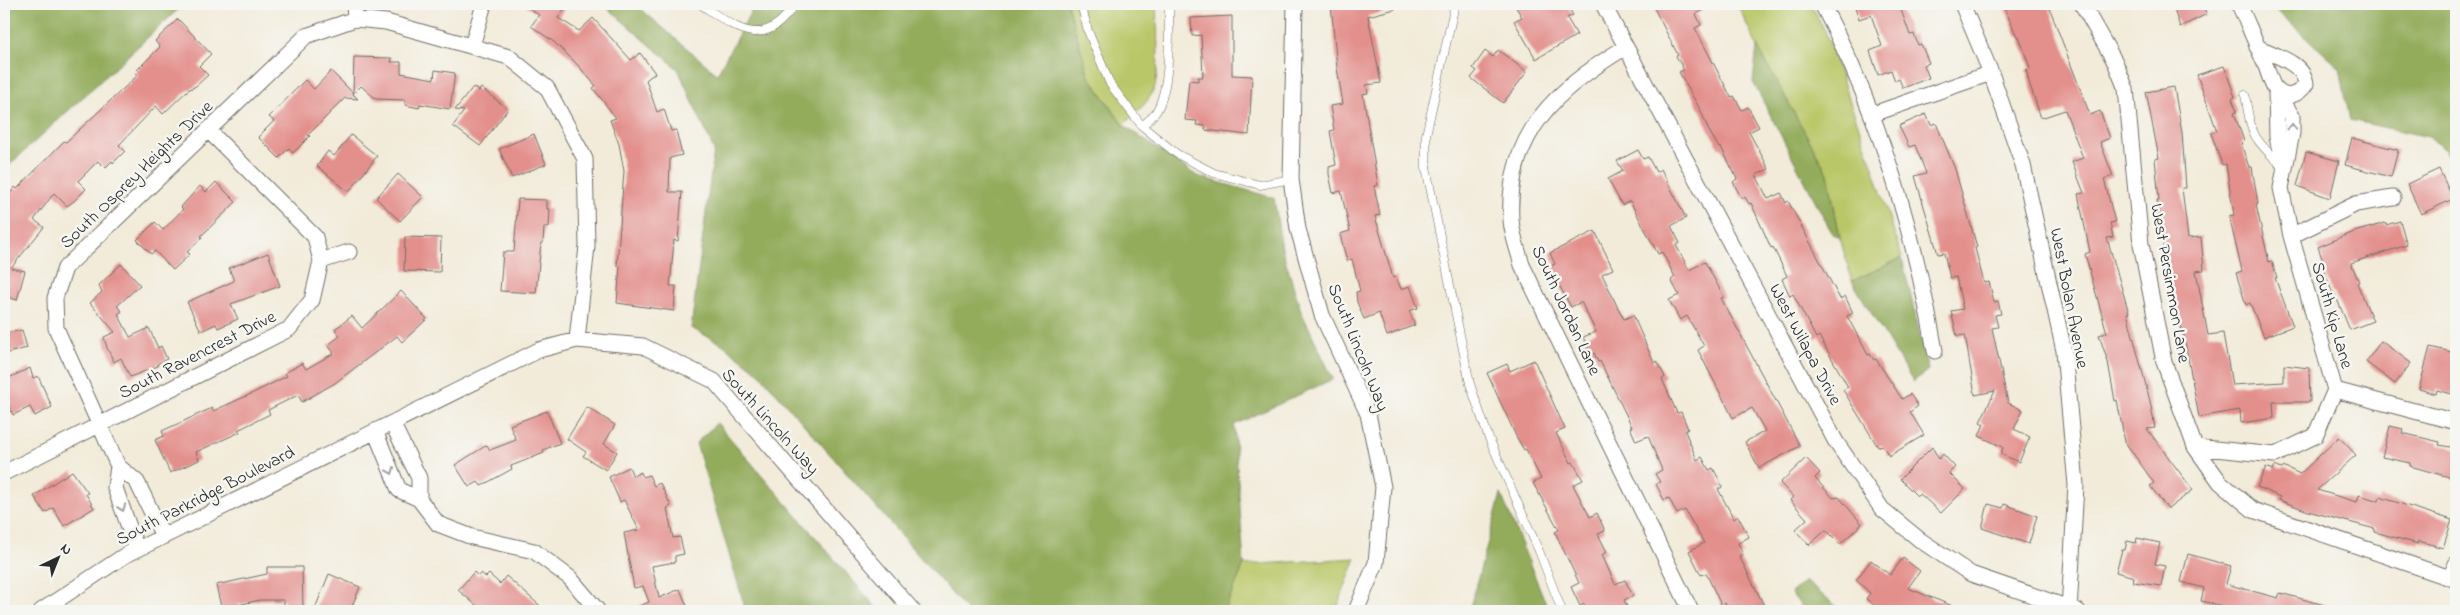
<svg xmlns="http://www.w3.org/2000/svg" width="2460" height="615" font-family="'Indie Flower',sans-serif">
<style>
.green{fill:#bac768;stroke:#72794a}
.forest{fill:#93ac5c;stroke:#5f6c44}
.building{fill:#e38f8c}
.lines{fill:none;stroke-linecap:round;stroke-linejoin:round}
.service-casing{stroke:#716e68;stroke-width:9}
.minor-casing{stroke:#716e68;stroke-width:17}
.service{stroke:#fff;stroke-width:8}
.minor{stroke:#fff;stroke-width:15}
.oneway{stroke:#a0a0a0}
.labels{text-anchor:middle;stroke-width:5;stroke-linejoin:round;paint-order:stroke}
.street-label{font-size:18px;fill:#2b2b2b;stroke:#f6f6f2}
</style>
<rect width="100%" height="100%" fill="#f6f6f2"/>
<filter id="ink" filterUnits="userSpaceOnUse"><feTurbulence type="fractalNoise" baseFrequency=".02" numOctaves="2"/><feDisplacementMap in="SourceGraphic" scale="10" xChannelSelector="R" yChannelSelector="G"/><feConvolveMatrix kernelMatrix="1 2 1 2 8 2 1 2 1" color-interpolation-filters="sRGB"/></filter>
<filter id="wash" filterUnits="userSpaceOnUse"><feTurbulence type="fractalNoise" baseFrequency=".0096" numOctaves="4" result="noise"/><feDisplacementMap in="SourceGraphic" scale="20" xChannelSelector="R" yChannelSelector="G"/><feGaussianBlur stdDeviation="1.12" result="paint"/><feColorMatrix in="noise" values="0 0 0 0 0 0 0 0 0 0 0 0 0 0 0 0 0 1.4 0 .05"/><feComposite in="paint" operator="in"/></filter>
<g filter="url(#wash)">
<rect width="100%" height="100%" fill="#f2ebd9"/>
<path class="green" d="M1067,4H1156C1157,24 1160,67 1155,86C1151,101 1134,114 1123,125L1089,76Z
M1740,4H1811L1825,31L1872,164L1902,258L1852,281L1840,238L1828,174L1757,46L1740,10Z
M1356,558L1336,611H1224L1244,565Z"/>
<path class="forest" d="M4,4H184L4,170Z
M605,4H635L717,74L755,4H1067L1089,76L1123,125L1197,176L1274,198L1282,249L1301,311L1333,379L1234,425L1244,565L1224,611H967L758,372L722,344L691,328L714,150L678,69L604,5Z
M2278,4H2456V184L2446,149L2429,137L2350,120L2340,68L2277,11Z
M1757,46L1828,174L1840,238L1832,233L1753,82Z
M1902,258L1928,370L1913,382L1852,281Z
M717,423L879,611H746L696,443Z
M1501,494L1549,611H1469Z
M1805,581L1842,611H1805L1791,593Z"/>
<g id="blocks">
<path class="building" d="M523,4H568L558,18L579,31L593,18L631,60L640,53L655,73L646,80L657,112L664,109L671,131L676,130L682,155L670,158L669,192H682L678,241L674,240L670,286H676L674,311L617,303L620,266H617L624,171L619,144L610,120L616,118L593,88L596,86L575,62L554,42L531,26L539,15Z
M1331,4H1395V9L1368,16L1381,83L1366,85L1368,93L1363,94L1378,185L1374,186L1380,215L1375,216L1393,278L1396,277L1401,289L1410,286L1418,308L1409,311L1415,325L1387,336L1379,313L1364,319L1357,302L1356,292L1360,291L1352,259L1347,261L1340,234L1350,231L1341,191L1333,193L1329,174V167L1336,165L1330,131L1334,130L1330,106L1343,104L1337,68Z
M1514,4H1566L1573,15L1567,18L1577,35L1536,59L1514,21L1522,17Z
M1652,4H1715L1696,14L1701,25L1695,28L1731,97L1734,96L1742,110L1748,107L1759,127L1749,132L1769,169L1756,175L1768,199L1781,193L1786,203L1788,201L1840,299L1845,296L1853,313L1847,316L1868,355L1870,354L1874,360L1876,359L1902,399L1910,394L1918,406L1910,412L1924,435L1889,456L1882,445L1878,447L1843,390L1848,387L1819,336L1816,338L1793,294L1790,296L1782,279L1787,276L1773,247L1771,248L1751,203L1749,204L1745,197L1742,199L1733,182L1737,179L1721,147L1719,148L1708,129L1702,113L1679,72L1684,70L1676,56L1678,55Z
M1854,4H1899L1910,35L1914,34L1918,45L1921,44L1929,63L1924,65L1929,78L1903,88L1899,79L1895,81L1891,70L1878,75L1870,51L1882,46L1871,15L1859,19Z
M2003,4H2048L2090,115L2100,111L2110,138L2100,142L2113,176L2104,179L2115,222L2110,223L2113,237L2107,238L2129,313H2127L2150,401L2155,428L2147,429L2193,490L2168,509L2150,486L2154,483L2125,442L2117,400L2115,401L2108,362L2099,335L2107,333L2085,254L2090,252L2078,194L2084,193L2072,162L2083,158L2065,110L2041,118L2030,85L2026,70L2030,68L2019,36L2017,37Z
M2172,4H2201L2207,14L2180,27Z
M1232,16V75L1252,76L1249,135L1205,130L1206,126L1196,125L1197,121L1185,120L1189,80L1198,81V77H1203L1201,35L1192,36L1191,18Z
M178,19L211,54L199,66L208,75L196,86L188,90L163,114L156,106L119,145L125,151L113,163L112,161L105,168L98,161L78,181L86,189L74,201L67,206L54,193L34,220L44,227L11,268L25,271L17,300L4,296V202L15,187L17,189L64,141L66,142L138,75L135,72L160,47L155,41Z
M1498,50L1527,72L1503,103L1471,78L1477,71L1473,68L1485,51L1493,57Z
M354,57L392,58L391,62H401V73L434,79L435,70L455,73L450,109L420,104L419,108L405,105V100L376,99L361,86L353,94L358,99L345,98L308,135L310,136L293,153L289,148L279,158L258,137L274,121L269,117L305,80L314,89L331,71L353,93Z
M2224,66L2235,97L2232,99L2237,112L2234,113L2244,141L2241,144L2249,167H2252L2258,204L2256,205L2269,262L2272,261L2277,278H2275L2293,326L2264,337L2250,303L2246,305L2236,273L2242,271L2229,216L2234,215L2226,164L2222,165L2211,133L2217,131L2197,75Z
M473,87L479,91L481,88L508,109L480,146L453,126L464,111L455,110Z
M2174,87L2182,133L2186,188H2182L2188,238L2201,237L2204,270L2196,271L2208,335L2223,333L2232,385L2284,382V365L2309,368L2310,402H2273L2274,418L2241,423L2240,410L2199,417L2183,331H2182L2179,317H2176L2167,273L2157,200H2159L2155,159L2159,158L2146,92Z
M1926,114L1931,125L1936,123L1955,169L1977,247L1975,248L1984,283L1989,282L1994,302L1998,301L2001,314L1995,315L1998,327L1992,328L2008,403L2023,410L2014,429L2030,437L2019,462L2001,454L2003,447L1979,436L1984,424L1980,422L1995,391L1975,395L1965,335L1957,336L1951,311L1963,309L1956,277L1950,278L1944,253L1938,254L1915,176L1926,173L1915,145L1909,147L1899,126Z
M534,134L546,164L512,178L499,149Z
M351,135L377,156L349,192L317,166L328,151L334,156Z
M2352,138L2398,150L2391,177L2345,165Z
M1638,150L1643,159L1648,157L1656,172L1661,169L1686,218L1671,226L1680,243L1676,245L1689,270L1705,262L1724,297L1721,298L1800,446L1759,468L1745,442L1765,431L1752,408L1733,418L1698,350L1704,346L1687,316L1680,320L1669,300L1679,295L1671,280L1675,277L1662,252L1658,254L1630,201L1622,205L1608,179L1623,171L1617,161Z
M2306,152L2339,161L2330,198L2297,186Z
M2439,169L2453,199L2421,214L2407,184Z
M398,174L423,197L400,221L376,198Z
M216,182L236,202L201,236L202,238L187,252L190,254L173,270L155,251L151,254L137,240L155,222L163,230L183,209L181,207L200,186L206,192Z
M518,199L547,200V209H550L549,227H544L543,243H541L536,293L500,291L503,252H514Z
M2400,221L2407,245L2351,263L2359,282L2357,283L2373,321L2350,330L2334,292H2332L2321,262L2323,261L2318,247L2354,232L2385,223L2386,225Z
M1595,231L1613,269L1602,274L1617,306L1624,319L1633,315L1654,363L1657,361L1665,377L1662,379L1677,413L1681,412L1688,429L1685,431L1697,460L1702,457L1709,470L1713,468L1723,487L1718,489L1734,519L1738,516L1749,537L1738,543L1743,554L1739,556L1767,611H1729L1725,603L1721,605L1706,573L1701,575L1689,551L1704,543L1685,510L1677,514L1669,498L1664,500L1656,484L1660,482L1655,474L1662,470L1648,436L1636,441L1630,427H1632L1600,361L1598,362L1594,353L1591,354L1583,337L1596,332L1581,302L1571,307L1549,267L1555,264L1550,253Z
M405,237L441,238L440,272L404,271Z
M268,253L280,286L231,304L238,319L218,328L216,324L201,331L187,302L234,281L229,268Z
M121,264L140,285L117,306L122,311L118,314L130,337L149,328L158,348L161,346L167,359L157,364L158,366L130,377L121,358L114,362L107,348L104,337L115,332L90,303L102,292L99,285Z
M401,291L427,319L402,342L397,336L335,383L302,402L298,395L268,410L270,414L238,430L240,432L196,452L199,460L170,473L155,440L164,436L162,431L212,408L213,411L251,394L287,376L285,373L302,363L306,369L334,353L328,345L340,336L335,329L352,316L362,328Z
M22,330L27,348L4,354V334Z
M2381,341L2411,363L2395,384L2366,362Z
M2430,347L2456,353V380L2452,394L2437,390L2436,394L2419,389Z
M1534,360L1565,429L1556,433L1571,463L1573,462L1583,480L1573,485L1590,517L1597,513L1605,531L1598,534L1607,552L1602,555L1615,584L1625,580L1633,596L1624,600L1629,611H1588L1584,604L1580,606L1571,587L1579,583L1555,532L1559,530L1533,483L1541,479L1526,449L1524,450L1516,436L1487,373L1507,364L1510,371Z
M30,368L33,378L38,376L52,407L35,416L30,407L13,415L4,395V380Z
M587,407L615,425L604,444L617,452L606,470L583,456L586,452L567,439Z
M547,411L560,443L543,450L544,453L511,466L512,469L481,486L478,482L469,487L455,465L487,445L490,450L516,440L510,425Z
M2390,426L2403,429L2402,433L2440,442L2439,445L2456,448V479L2410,466V463L2382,457Z
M2339,437L2356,455L2317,490L2357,502L2359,495L2379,501L2380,497L2452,520L2443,548L2419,541L2418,544L2375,532V529L2308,511L2279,500L2280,497L2257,487L2266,467L2273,470L2275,466L2281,469L2285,467L2300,474Z
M1932,447L1939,459L1943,454L1955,467L1949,473L1965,489L1941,513L1920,494L1917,496L1900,479Z
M1806,458L1820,473L1815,478L1833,498L1839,497L1862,524L1840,544L1826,530L1809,545L1795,530L1807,519L1790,500L1793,497L1780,483Z
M629,467L633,476L641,472L643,477L649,475L654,486L660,483L671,506L667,508L673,538L680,537L684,554L675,556V562L652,566L659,598L680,589L689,611H627L649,602L643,586L634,588L624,533L639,530L624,500L620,502L609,477Z
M72,471L88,493L86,494L94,508L64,526L53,508L45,513L34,496Z
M1988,504L2003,508L2004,504L2037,516L2029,544L1982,528Z
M2137,538L2160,543L2155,564L2165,566L2161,586L2133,582L2134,577L2116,572L2122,550H2125L2127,541L2136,543Z
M2188,554L2231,566L2226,584L2278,598L2280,593L2332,607L2331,611H2243L2201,601L2204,588L2181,582Z
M1903,558L1920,571L1908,588L1965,611H1882L1866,599L1870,593L1856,580L1871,560L1890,575Z
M267,567H302L303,609H284V600H260L238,605L239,609L222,611L216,585L267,574Z
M474,572L478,576L481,573L486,577L489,574L500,584L506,576L546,611H483L458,590Z
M329,574L360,587L350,611H314Z"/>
</g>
</g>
<g filter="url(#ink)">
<use href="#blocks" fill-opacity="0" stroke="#716e68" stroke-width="1"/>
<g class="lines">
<g class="service-casing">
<path id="service" d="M1081,4L1088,31L1110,84L1142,126L1177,154L1214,173L1260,185L1291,179
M1455,4L1426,135V167L1470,384L1488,436L1539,551L1562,611
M703,6C739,30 764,51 795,4
M2245,95C2252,135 2251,136 2281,165
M1142,126C1147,122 1152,117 1156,112C1171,88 1169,32 1169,4"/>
</g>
<g class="minor-casing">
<path id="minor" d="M354,4L355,19
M1295,4L1291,179L1298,229L1322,315L1368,414L1383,487L1376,563L1356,611
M1603,4L1836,442L1882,509L1920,540L1971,574L2078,611
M1822,4C1879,112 1914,231 1935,351
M1962,4L1991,73L2023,165L2064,351L2076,485L2069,611
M2082,4L2115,62L2126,89L2141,244L2164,362L2195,447L2220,482L2253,510L2456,580
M2239,4C2248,25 2258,47 2267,69C2269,75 2272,86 2276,90C2287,101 2299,94 2306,84C2304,63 2274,55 2257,47
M472,46L484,4
M1626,47C1557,88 1506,134 1511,220C1512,235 1518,250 1522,265L1691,611
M2276,90L2277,137L2283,164
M1873,114L1991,73
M2291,236L2356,204L2393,198
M321,261L349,252
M2335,390L2456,422
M392,423L419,478V499
M375,431L399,490L419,499L438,524L472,537L534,551L570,578L598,611
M2195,447L2275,455L2315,436L2335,390L2291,236L2281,188L2292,133V116L2276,90
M118,466L115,488L137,549
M4,473L289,329L312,300L321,261L315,237L208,130
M163,536L137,482L118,466L56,328L55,298L65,268L306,36L355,19L386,22L509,57L547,88L585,159L587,246L577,340
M2450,578L2456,564
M41,611L124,556L539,350L577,340L643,346L714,381L913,611"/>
</g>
<use href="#service" class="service"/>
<use href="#minor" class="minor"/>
</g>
<defs><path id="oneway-chevron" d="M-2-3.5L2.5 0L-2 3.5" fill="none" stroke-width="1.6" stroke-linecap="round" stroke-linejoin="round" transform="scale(1.25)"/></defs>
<g class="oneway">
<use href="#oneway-chevron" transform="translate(2292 127) rotate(-88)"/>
<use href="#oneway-chevron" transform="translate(391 471) rotate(68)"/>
<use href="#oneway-chevron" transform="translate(122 508) rotate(70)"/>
</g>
</g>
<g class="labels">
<g class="street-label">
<text transform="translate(136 174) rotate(-44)" y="6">South Osprey Heights Drive</text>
<text transform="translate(2171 283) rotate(80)" y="6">West Persimmon Lane</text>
<text transform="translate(2070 298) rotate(79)" y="6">West Bolan Avenue</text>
<text transform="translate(1567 310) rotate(65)" y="6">South Jordan Lane</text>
<text transform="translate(2333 315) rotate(74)" y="6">South Kip Lane</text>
<text transform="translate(1806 344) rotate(62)" y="6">West Wilapa Drive</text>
<text transform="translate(1359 347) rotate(68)" y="6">South Lincoln Way</text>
<text transform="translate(197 354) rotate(-27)" y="6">South Ravencrest Drive</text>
<text transform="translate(771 421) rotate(48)" y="6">South Lincoln Way</text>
<text transform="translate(205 495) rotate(-27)" y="6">South Parkridge Boulevard</text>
</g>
</g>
<rect width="2460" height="615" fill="none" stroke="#f6f6f2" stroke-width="20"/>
<g transform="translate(58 558) rotate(43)" stroke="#f6f6f2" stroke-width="4" paint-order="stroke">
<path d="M0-4L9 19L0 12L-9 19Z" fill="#2b2b2b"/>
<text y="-8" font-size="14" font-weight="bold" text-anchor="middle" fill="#2b2b2b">N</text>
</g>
</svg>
